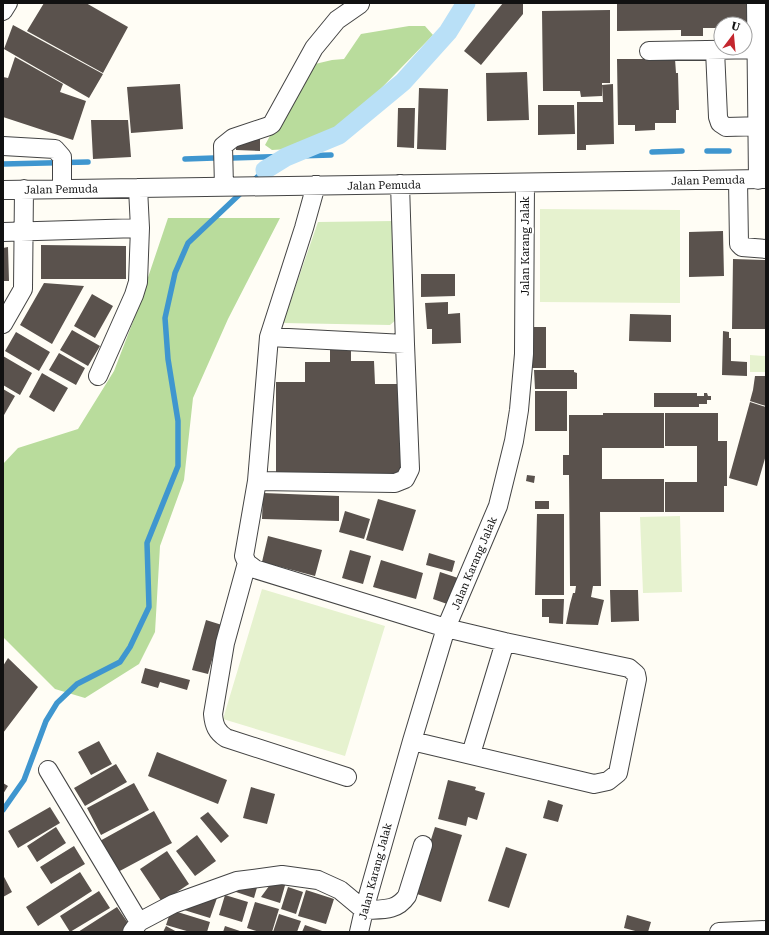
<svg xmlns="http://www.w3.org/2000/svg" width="769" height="935" font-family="'Roboto Serif',serif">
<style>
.green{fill:#d5ebbd}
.forest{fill:#b9dc9c}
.pitch{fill:#e6f2cf}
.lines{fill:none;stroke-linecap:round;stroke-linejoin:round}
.stream{stroke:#3f96cf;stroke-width:5.5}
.canal{stroke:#b9e0f7;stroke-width:19}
.building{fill:#5a524d}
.minor-casing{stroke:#444;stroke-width:20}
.minor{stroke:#fff;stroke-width:18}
.labels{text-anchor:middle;stroke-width:4;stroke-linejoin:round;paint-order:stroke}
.street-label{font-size:11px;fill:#111;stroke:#fff}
</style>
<rect width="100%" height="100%" fill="#fffdf5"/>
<path class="green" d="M394,221L397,319L390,325L283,323L318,222Z"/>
<path class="forest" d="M409,26H425L433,35L365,105L336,129L307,139L288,149L272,150L265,145L277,123L315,64L332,60L344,59L361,34Z
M168,218H280L228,319L193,398L184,480L160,546L155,632L139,664L85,698L55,689L3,637V464L18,448L78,429L114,371L134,319Z"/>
<path class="pitch" d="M540,209L680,210V303L540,302Z
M750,355L766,356V372H750Z
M680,516L682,592L643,593L640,517Z
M262,589L385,626L345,756L223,719Z"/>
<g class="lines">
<path class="stream" d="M707,151H729
M652,152L682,151
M231,158L331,155
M185,159L214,158
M3,164L88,162
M253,181L265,170
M3,810L24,780L46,721L57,703L77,684L120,662L130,647L149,607L147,543L178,466V421L168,359L165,318L175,273L188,243L242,192"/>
<path class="canal" d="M265,170L286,157L339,135L403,82L448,32L466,3"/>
</g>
<path class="building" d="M44,3H86L128,27L103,73L27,31Z
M503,3H523V14L481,65L464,51Z
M617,3H749L750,28H745V24H721V28H703V36H681V30L617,31Z
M610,10V83H602V96L581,97L580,91H543L542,11Z
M13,25L103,74L89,98L4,49Z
M15,57L63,84L60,92L86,101L73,140L3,117V77L8,78Z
M617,59H675L676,73H678L679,110H676V123H655V130L635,131V125H618Z
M527,72L529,120L487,121L486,73Z
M180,84L183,129L131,133L127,87Z
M613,84L614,144L586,145V150H577V102H603L602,85Z
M419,88L448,89L446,150L417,149Z
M538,105H574L575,134L538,135Z
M398,108H415L414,148L397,147Z
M91,120H128L131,157L93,159Z
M236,138L260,139V151L236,150Z
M723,231L724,276L689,277V232Z
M41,245L126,246V279H41Z
M8,247L9,281H3V248Z
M733,259L766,260V329H732Z
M421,274H455V296L421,297Z
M44,283L84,286L52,344L20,325Z
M92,294L113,306L95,338L74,326Z
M448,302V314L460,313L461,343L432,344V329H427L425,303Z
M630,314L671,315V342L629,341Z
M531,327H546V368H531Z
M72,330L100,346L88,366L60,350Z
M723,331L729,332V338H731V361L747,362V376L722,375Z
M16,332L50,352L39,371L5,351Z
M330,345H351V361H374L375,384H400V473H276V382H305V362H330Z
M59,353L85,368L76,385L49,370Z
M3,356L32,373L20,395L3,385Z
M534,370H574V372L577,373V389H535Z
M42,373L68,388L54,412L29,397Z
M755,376H766V406L750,401L753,390Z
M3,389L15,396L4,415L3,414Z
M535,391H567V431H535Z
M654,393H697V396H704V393H707L708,396H711V400H707V404H699V407H654Z
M750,402L766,407V455L757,486L729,478Z
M603,413H664V448H602V479H664V512H600L601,586H593L591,597L604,600L598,625L566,624L570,604L573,593H575L576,586H570L569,475H563V455H569V415H603Z
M665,413H718V441H727V486H724V512H665V482H697V446H665Z
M527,475L535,476L534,483L526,481Z
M263,493L339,496V521L262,519Z
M378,499L416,510L403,551L366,540Z
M535,501H549V509H535Z
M345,511L370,519L364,539L339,532Z
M537,514H564V595H535Z
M268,536L322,550L315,576L262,562Z
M350,550L371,556L363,584L342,578Z
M429,553L455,561L452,572L426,565Z
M381,560L423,573L416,599L373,587Z
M440,572L458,578L450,605L433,599Z
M610,590H638L639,621L611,622Z
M542,599H564L563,624L549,623V617H542Z
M206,620L222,625L208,674L192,670Z
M8,658L38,687L3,733V666Z
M145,668L190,680L187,690L160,682L158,688L141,683Z
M99,741L112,764L91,775L78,752Z
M157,752L227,780L218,804L148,776Z
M116,764L127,782L85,806L74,788Z
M448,780L476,787L475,790L485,793L477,820L468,817L466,826L438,819Z
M3,783L8,786L3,794Z
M134,783L149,810L101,835L87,808Z
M251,787L275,794L267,824L243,818Z
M548,800L563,805L558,822L543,818Z
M50,807L60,823L18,848L8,831Z
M154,811L172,843L116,873L98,842Z
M208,812L229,836L221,843L200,818Z
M56,827L66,843L37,862L27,846Z
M435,827L462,835L441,902L414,893Z
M197,835L216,861L195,876L176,851Z
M74,846L85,864L51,884L40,867Z
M506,847L527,854L509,908L488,901Z
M167,851L189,884L162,902L140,869Z
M80,872L92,891L38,926L26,907Z
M3,875L12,892L3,897Z
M272,882H286L280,903L261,897Z
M258,884L254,898L233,891Z
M288,887L303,892L296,914L281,909Z
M306,890L334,899L326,924L298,916Z
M99,891L110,908L70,932L60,916Z
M225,895L248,902L242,922L219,915Z
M195,897L217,898L210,918L184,910Z
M255,902L279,909L272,932H259L247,928Z
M117,907L130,926L120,932H78Z
M171,910L210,922L207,932H190L166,925Z
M279,914L301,921L297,932H273Z
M627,915L651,922L648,932H639L624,928Z
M305,925L325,932H302Z
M166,926L177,932H163Z
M225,926L243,932H223Z"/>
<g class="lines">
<g class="minor-casing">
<path id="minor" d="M756,3L758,180
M3,11L8,3
M715,50L718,117L720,123L726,127L766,126
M649,51L766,49
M3,146L55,149L62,157V189
M738,180L739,244L742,247L766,249
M316,185L304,228L269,337L405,344L400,184
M224,187L223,146L233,138L269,126L272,124L314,48L337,20L360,4
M3,190L766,179
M3,232L140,228
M3,324L23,289L24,189
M269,337L257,481L395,483L405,479L410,469L405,344
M98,376L134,295L138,282L140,228L138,188
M257,481L244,556L247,563L255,569L446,628L505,642L629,668L636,674L637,679L618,773L608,781L594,784L412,741
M247,563L225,643L213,714C214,726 217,732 226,738L347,777
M471,754L505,642
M48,770L139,922
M132,932L139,922L173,904L237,881L282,875L318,880L340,890L364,910C381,909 396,912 407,896L423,845
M359,932L364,910L412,741L446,628L498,506L514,441L519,410L524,354L525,183
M719,932L766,930"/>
</g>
<use href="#minor" class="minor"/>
</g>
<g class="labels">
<g class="street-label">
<text transform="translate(708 180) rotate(-1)" y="4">Jalan Pemuda</text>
<text transform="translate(384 185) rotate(-1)" y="4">Jalan Pemuda</text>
<text transform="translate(61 189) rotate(-1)" y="4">Jalan Pemuda</text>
<text transform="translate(525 246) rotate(-90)" y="4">Jalan Karang Jalak</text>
<text transform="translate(474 563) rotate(-67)" y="4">Jalan Karang Jalak</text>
<text transform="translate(375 871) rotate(-75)" y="4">Jalan Karang Jalak</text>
</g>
</g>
<rect width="769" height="935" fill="none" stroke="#111111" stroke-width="8"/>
<g transform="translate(733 36) rotate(16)"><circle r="19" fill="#ffffff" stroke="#a0a0a0"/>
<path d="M0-3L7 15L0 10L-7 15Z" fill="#c4262e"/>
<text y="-6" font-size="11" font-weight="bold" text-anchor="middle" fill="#111111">U</text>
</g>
</svg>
